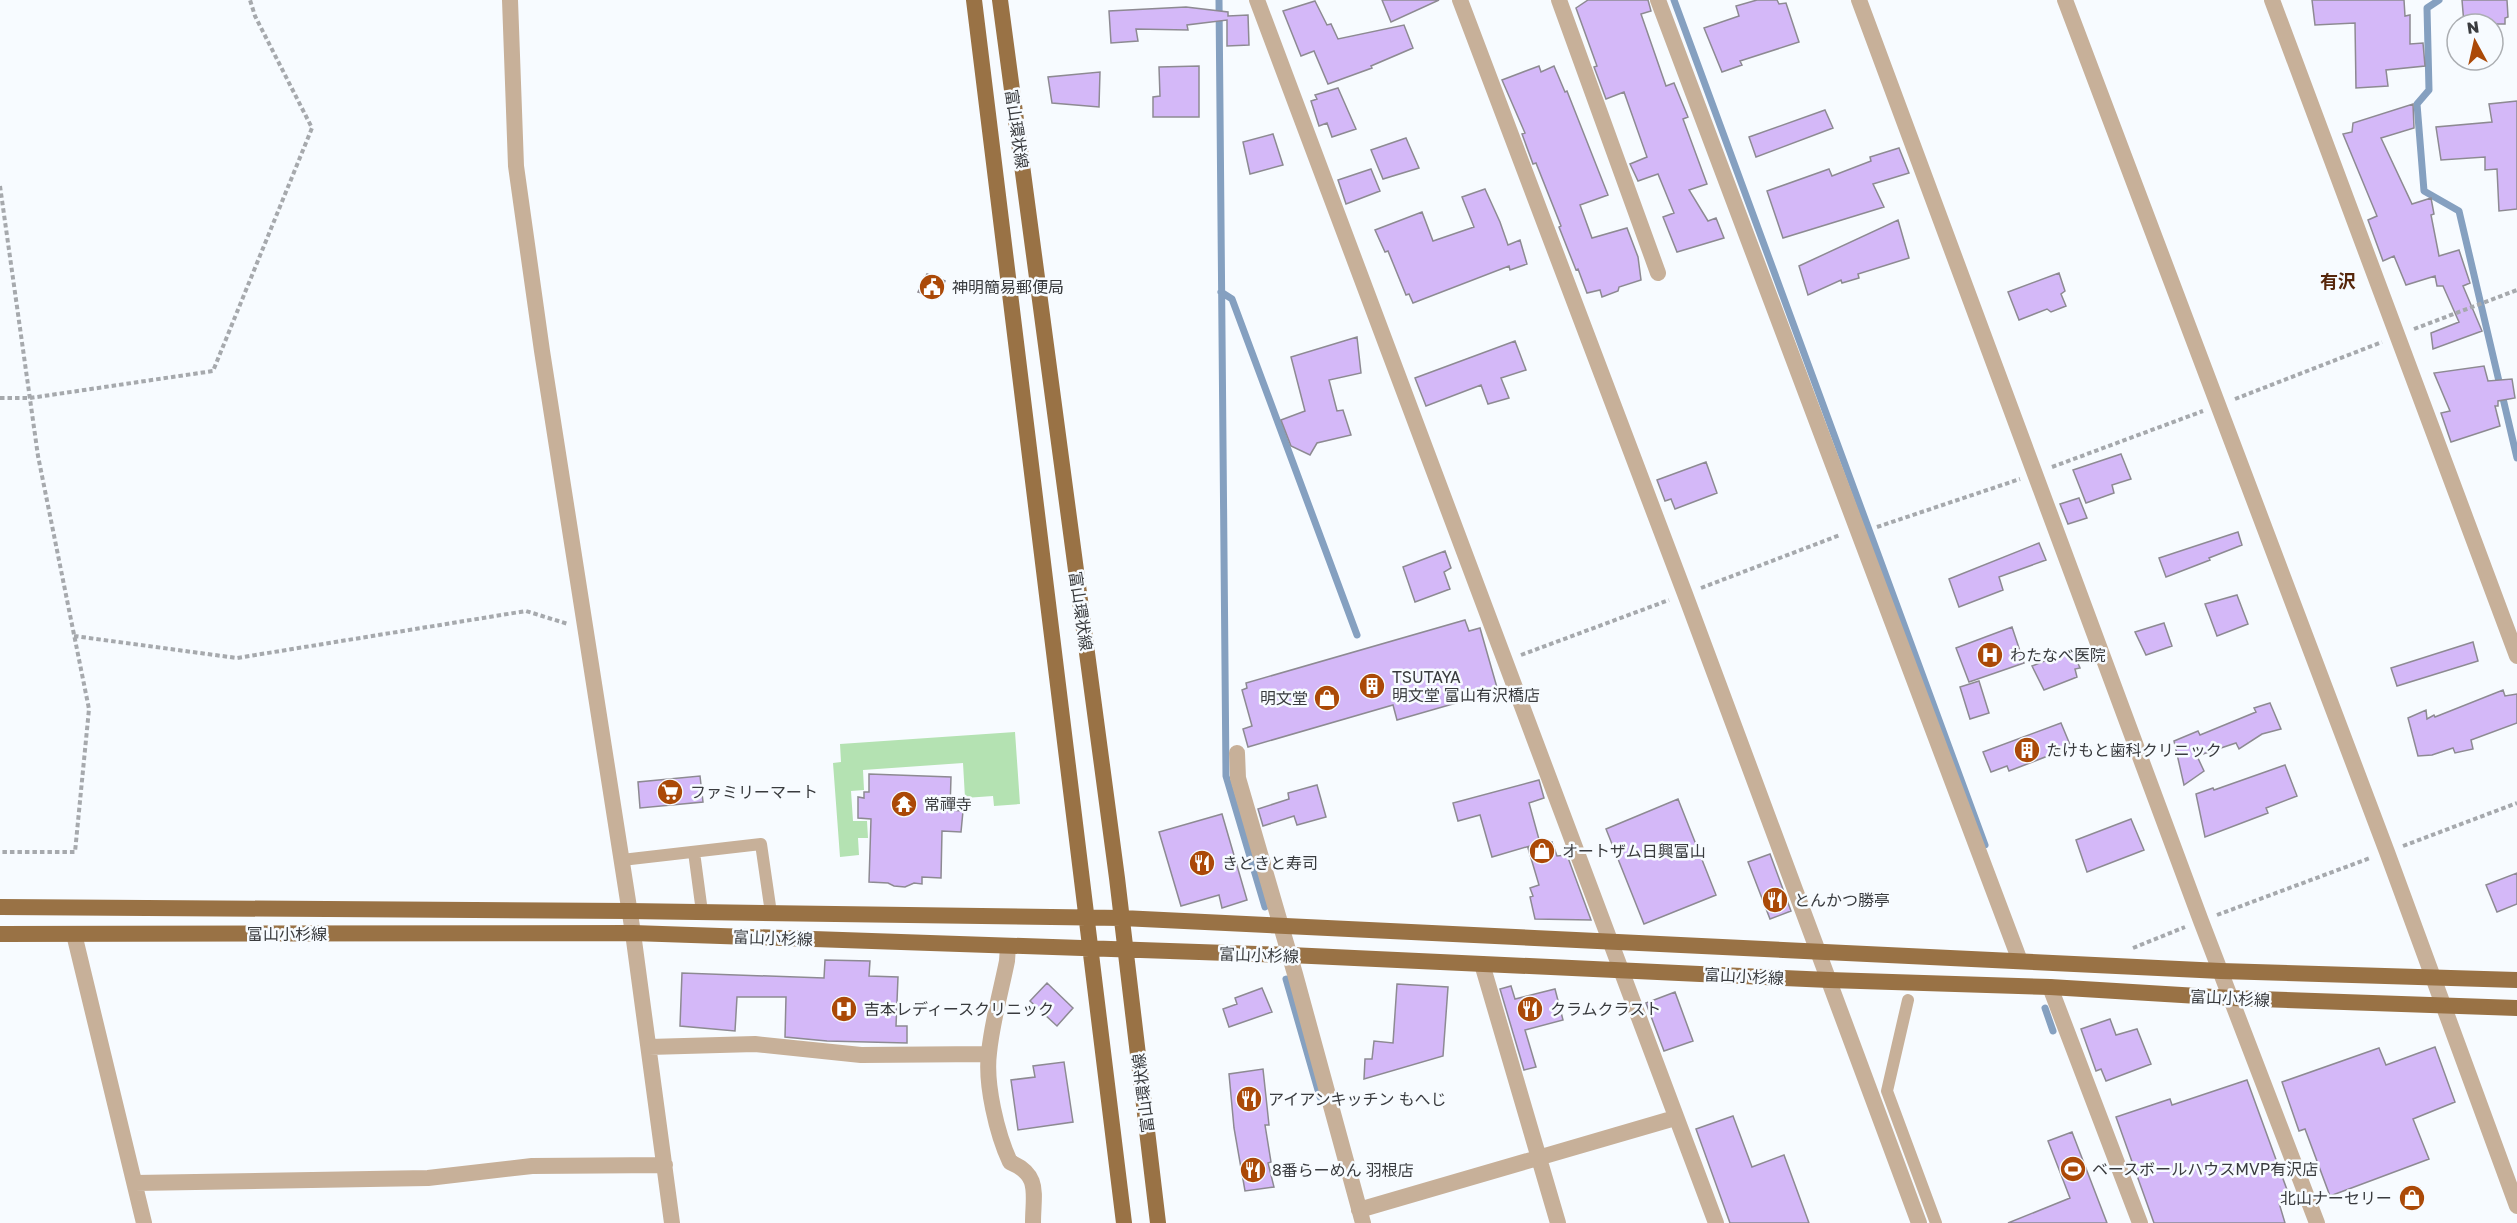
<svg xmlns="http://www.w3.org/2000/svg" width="2517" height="1223" font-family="'Golos Text','Noto Sans JP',sans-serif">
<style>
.green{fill:#b4e2b2}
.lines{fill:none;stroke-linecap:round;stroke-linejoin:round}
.stream{stroke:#85a0c0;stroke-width:7}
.building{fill:#d4b8f8;stroke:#8d8a92;stroke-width:1.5}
.path{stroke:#a6a9ad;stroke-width:4;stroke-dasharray:4.5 3;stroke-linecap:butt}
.service{stroke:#c7b099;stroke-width:12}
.minor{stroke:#c7b099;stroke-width:16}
.tertiary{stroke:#c7b099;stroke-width:16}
.primary{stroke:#997245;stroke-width:16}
.labels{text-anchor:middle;stroke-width:5;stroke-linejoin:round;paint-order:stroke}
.street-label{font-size:16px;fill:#393b3e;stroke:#f7fbff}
.poi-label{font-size:16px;fill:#393b3e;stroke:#f7fbff;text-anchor:start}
.neighbourhood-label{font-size:18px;font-weight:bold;fill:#56260b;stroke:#f7fbff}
</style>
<rect width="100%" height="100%" fill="#f7fbff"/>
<path class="green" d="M1015,732L1020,804L994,806L993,796L965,798L963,763L863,770L864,790L851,791L853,821H867L868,838H858L859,855L840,857L833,763L841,762L840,744Z"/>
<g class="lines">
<path class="stream" d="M1219,0L1226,776L1265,907
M1674,0L1985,845
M2439,0L2427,8L2429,90L2417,104L2424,191L2459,211L2517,458
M1221,292L1232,299L1357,635
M1286,979L1320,1097
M2045,1008L2053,1031"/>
</g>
<path class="building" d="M1382,0H1439L1391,22Z
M1588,0H1648L1651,11L1641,14L1666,86L1674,83L1688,117L1683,119L1707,184L1689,190L1708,221L1716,218L1724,238L1677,252L1663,217L1674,213L1658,174L1638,181L1630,164L1647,157L1624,92L1606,99L1594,67L1597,66L1576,8Z
M1757,0H1777L1779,4L1786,3L1799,42L1740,61L1742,65L1722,72L1704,28L1739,16L1736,6Z
M2312,0H2404L2405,16L2410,15V44L2423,43L2425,66L2386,70L2388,86L2356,88L2355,23L2315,25Z
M2462,0H2507L2508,17L2505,18V24H2464Z
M1315,1L1327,25L1331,24L1338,39L1404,25L1413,48L1371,66L1372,68L1328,84L1314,51L1301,56L1283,11Z
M1186,7L1228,12V16L1248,15L1249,45L1227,46V20L1187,25L1188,30L1136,29L1138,41L1111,43L1109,11Z
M1199,66V117H1153V97L1160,96L1159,67Z
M1539,66L1541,72L1554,66L1565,92L1567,91L1608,195L1580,205L1592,238L1627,228L1638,257L1641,280L1619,287L1618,291L1602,297L1600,290L1587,293L1578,269L1576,270L1559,227L1561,226L1536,163L1533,164L1522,134L1525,133L1502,80Z
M1100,72L1099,107L1052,103L1048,77Z
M1338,88L1356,129L1332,137L1327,123L1319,126L1311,101L1317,99L1315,95Z
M2517,101V209L2499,211L2497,169L2485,170V157L2441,160L2436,127L2492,122L2489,104Z
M2413,104L2414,128L2381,138L2412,204L2431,198L2434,214L2431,215L2439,256L2459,250L2470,283L2463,286L2482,331L2433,349L2431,333L2459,322L2443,286H2437L2435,276L2406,285L2394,256L2383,261L2368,220L2377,216L2343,134L2352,132L2353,123Z
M1825,110L1833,128L1756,157L1749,137Z
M1273,134L1283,165L1250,174L1243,142Z
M1406,138L1419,168L1383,179L1371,150Z
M1899,148L1909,173L1873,184L1884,207L1783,238L1767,191L1829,169L1832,176L1871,161L1870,157Z
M1371,169L1380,191L1346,204L1338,180Z
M1485,189L1500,222L1508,245L1520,240L1527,264L1510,270L1509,266L1413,303L1409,294L1406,295L1388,251L1385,252L1375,230L1422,212L1433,241L1474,227L1462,197Z
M1898,220L1909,258L1858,274L1859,278L1842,283L1841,280L1808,295L1799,266Z
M2059,273L2065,291L2061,294L2066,306L2051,312L2047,309L2019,320L2008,292Z
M927,274L945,281L938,298L918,292Z
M1357,337L1361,373L1329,380L1337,411L1343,410L1351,435L1317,443L1310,455L1291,446L1281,420L1305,411L1291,357Z
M1515,341L1526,370L1501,378L1509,398L1488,404L1481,385L1426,406L1415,378Z
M2484,366L2488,381L2512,379L2515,398L2498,401V406H2495L2500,426L2451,442L2441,413L2450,411L2434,373Z
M2121,454L2131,479L2112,485L2114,493L2086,503L2073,470Z
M1706,462L1717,493L1675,509L1671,499L1665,501L1657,480Z
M2079,498L2087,518L2068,524L2060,504Z
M2238,532L2242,545L2209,558L2210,560L2166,577L2159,558Z
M2039,543L2046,560L1999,577L2003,590L1959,607L1949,579Z
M1445,551L1451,568L1444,572L1450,589L1415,602L1403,567Z
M2237,595L2248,624L2217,636L2205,604Z
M1465,620L1469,631L1480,628L1498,691L1397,720L1393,705L1248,747L1243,729L1252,726L1242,690L1247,688L1246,683Z
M2164,623L2172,646L2146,655L2135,632Z
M2012,627L2024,663L1969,682L1956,648Z
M2473,642L2478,661L2397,686L2391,668Z
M2072,650L2080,668L2075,669L2077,677L2044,690L2032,666Z
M1979,681L1989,713L1970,719L1960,687Z
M2503,690L2505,696L2517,694V723L2471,740L2473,749L2455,753L2453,748L2432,755L2418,756L2408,718L2426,710L2427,719L2434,715L2435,717Z
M2270,703L2281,729L2262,734L2239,749L2236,743L2197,756L2204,771L2184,785L2174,741L2198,731L2200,735L2256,712L2254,708Z
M2061,723L2071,747L2009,771L2007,766L1991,772L1983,752Z
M2285,765L2297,796L2266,808L2268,813L2205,837L2196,794L2213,788L2214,790Z
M869,774L951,777L950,810L963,811L961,832L942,831L941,878L922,877V884L914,883L905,887L894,886L888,883L869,882L871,819L858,818V797L864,798V792H869Z
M700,776L703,802L640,808L638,782Z
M1539,780L1544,798L1529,803L1540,843L1492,857L1480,815L1458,821L1453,803Z
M1317,785L1326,817L1297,825L1294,816L1263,826L1258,809L1289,799L1288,793Z
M1678,799L1716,895L1644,924L1606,829Z
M1222,814L1247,900L1222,908L1219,895L1181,906L1159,832Z
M2131,819L2144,850L2087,872L2076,840Z
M1552,842L1557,856L1567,855L1591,920L1535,919L1530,897L1533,896L1530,888L1539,885L1528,848Z
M1770,854L1791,911L1770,919L1748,862Z
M2517,873V904L2497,912L2486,885Z
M825,960L870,961L869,976L898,977L896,1026H907V1043L827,1041L785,1037L786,997H737L735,1031L680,1026L682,973L824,978Z
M1047,983L1073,1008L1057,1026L1030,1001Z
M1397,984L1448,987L1443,1056L1364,1079L1365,1059H1372L1374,1041L1393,1043Z
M1511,986L1515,999L1555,989L1563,1020L1525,1030L1536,1067L1524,1070L1500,989Z
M1262,988L1272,1012L1229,1027L1223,1009L1237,1004L1235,998Z
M1675,992L1693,1041L1664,1051L1646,1003Z
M2110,1019L2116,1035L2137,1029L2151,1064L2106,1081L2101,1069L2096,1071L2081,1029Z
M2435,1047L2455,1102L2413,1119L2429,1159L2330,1196L2305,1129L2299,1131L2282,1082L2379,1048L2386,1065Z
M1064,1062L1073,1122L1018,1130L1011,1080L1035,1077L1033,1066Z
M1263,1069L1269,1125H1265L1271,1162L1268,1163L1274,1187L1245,1191L1234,1128L1229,1074Z
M2247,1080L2290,1198L2279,1203L2285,1223H2154L2116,1117L2170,1099L2172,1105Z
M1733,1116L1752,1167L1784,1155L1809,1223H1730L1696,1129Z
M2072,1132L2107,1223H2008L2070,1198L2048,1141Z"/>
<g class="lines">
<path class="path" d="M0,186L38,456L89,709L75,852H0
M2414,329L2517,290
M0,398H30L213,371L312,128L255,16L250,0
M2235,399L2382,342
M2052,467L2203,411
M1877,527L2020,479
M1701,588L1840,535
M74,636L237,658L526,611L568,624
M1521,655L1669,600
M2403,846L2517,803
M2217,915L2370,858
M2133,948L2185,927"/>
<path class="service" d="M694,852L702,912
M622,860L761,844L771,913
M1908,1000L1887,1091L1936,1223"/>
<path class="minor" d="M1257,0L1716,1223
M1460,0L1685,594L1919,1223
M1559,0L1658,273
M1658,0L2020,961
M1859,0L2201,921L2317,1223
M2065,0L2387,852L2517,1206
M2272,0L2517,656
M1237,753L1238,778L1295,974L1363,1223
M633,933L672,1223
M74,934L144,1223
M1008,946L1007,961C1001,991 992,1022 989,1053C985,1084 997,1134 1010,1162C1041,1175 1033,1194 1033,1223
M1482,964L1558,1223
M2050,987L2140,1223
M649,1047L755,1044L861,1055L988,1054
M135,1183L428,1178L532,1166L665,1165
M1359,1210L1675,1118"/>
<path class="tertiary" d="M510,0L516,166L542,351L633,933"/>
<path class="primary" d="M974,0L1124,1223
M1000,0L1117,878L1158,1223
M0,907L629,911L1122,918L2221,971L2517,980
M0,934L633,933L1290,955L1829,980L2050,987L2231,998L2517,1008"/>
</g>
<defs>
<g id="civic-disc" transform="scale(1.35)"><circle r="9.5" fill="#ab4907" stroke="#f7fbff"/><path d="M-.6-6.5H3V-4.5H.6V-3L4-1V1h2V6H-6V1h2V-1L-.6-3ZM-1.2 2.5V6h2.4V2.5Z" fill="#fff"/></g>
<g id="hospital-disc" transform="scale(1.35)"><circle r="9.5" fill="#ab4907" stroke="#f7fbff"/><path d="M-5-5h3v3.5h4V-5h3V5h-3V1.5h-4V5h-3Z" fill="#fff"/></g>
<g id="building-disc" transform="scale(1.35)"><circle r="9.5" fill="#ab4907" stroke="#f7fbff"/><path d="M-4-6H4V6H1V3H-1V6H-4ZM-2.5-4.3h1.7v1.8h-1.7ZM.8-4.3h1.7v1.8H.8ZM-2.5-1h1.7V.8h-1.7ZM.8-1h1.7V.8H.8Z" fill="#fff"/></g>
<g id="shop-disc" transform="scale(1.35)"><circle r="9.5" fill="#ab4907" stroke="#f7fbff"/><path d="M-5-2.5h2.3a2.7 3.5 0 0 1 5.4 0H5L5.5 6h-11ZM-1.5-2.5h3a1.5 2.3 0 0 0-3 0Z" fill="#fff"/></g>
<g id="supermarket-disc" transform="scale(1.35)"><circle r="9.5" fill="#ab4907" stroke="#f7fbff"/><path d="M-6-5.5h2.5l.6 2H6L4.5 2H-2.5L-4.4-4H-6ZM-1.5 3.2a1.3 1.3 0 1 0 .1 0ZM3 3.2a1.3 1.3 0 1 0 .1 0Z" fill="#fff"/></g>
<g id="temple-disc" transform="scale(1.35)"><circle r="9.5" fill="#ab4907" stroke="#f7fbff"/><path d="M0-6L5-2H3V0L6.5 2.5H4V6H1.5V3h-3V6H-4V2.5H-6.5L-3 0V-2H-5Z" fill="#fff"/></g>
<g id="restaurant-disc" transform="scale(1.35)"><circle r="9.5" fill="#ab4907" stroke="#f7fbff"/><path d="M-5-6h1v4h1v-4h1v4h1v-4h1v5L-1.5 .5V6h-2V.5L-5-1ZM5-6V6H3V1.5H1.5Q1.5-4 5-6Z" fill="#fff"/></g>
<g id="stadium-disc" transform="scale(1.35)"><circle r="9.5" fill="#ab4907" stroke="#f7fbff"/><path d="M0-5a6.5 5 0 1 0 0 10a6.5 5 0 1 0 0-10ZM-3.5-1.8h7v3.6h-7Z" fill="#fff"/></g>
</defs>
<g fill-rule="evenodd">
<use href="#civic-disc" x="932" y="287"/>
<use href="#hospital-disc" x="1990" y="655"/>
<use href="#building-disc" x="1372" y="686"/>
<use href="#shop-disc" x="1327" y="698"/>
<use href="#building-disc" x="2027" y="750"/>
<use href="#supermarket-disc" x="670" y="792"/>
<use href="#temple-disc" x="904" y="804"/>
<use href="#shop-disc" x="1542" y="851"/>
<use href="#restaurant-disc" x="1202" y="863"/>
<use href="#restaurant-disc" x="1775" y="900"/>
<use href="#hospital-disc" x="844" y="1009"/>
<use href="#restaurant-disc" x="1530" y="1009"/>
<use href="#restaurant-disc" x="1249" y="1099"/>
<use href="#stadium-disc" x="2073" y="1169"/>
<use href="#restaurant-disc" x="1253" y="1170"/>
<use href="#shop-disc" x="2412" y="1198"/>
</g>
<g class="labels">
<g class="street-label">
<text transform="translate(1017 129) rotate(82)" y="6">富山環状線</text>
<text transform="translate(1081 611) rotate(82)" y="6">富山環状線</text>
<text x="287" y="940">富山小杉線</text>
<text transform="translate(773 938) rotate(2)" y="6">富山小杉線</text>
<text transform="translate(1259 955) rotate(2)" y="6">富山小杉線</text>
<text transform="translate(1744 976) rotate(3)" y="6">富山小杉線</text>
<text transform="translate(2230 998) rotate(3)" y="6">富山小杉線</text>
<text transform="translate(1143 1093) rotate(-97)" y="6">富山環状線</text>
</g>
<g class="poi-label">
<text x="952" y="293">神明簡易郵便局</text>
<text x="2010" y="661">わたなべ医院</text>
<text x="1392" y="683">TSUTAYA<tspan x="1392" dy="18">明文堂 富山有沢橋店</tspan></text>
<text x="1308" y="704" text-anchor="end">明文堂</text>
<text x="2046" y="756">たけもと歯科クリニック</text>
<text x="690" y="798">ファミリーマート</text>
<text x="924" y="810">常禪寺</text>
<text x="1562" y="857">オートザム日興富山</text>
<text x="1222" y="869">きときと寿司</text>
<text x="1794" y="906">とんかつ勝亭</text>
<text x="864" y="1015">吉本レディースクリニック</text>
<text x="1550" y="1015">クラムクラスト</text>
<text x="1268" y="1105">アイアンキッチン もへじ</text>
<text x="2092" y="1175">ベースボールハウスMVP有沢店</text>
<text x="1272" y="1176">8番らーめん 羽根店</text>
<text x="2392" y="1204" text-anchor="end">北山ナーセリー</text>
</g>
<g class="neighbourhood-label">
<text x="2338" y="288">有沢</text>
</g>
</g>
<g transform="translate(2475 42) rotate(352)"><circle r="28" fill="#f7fbff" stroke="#abaeb2" stroke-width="1.5"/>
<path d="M0-4.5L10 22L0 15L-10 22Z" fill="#ab4907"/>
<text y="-9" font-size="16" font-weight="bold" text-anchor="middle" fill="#393b3e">N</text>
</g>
</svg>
